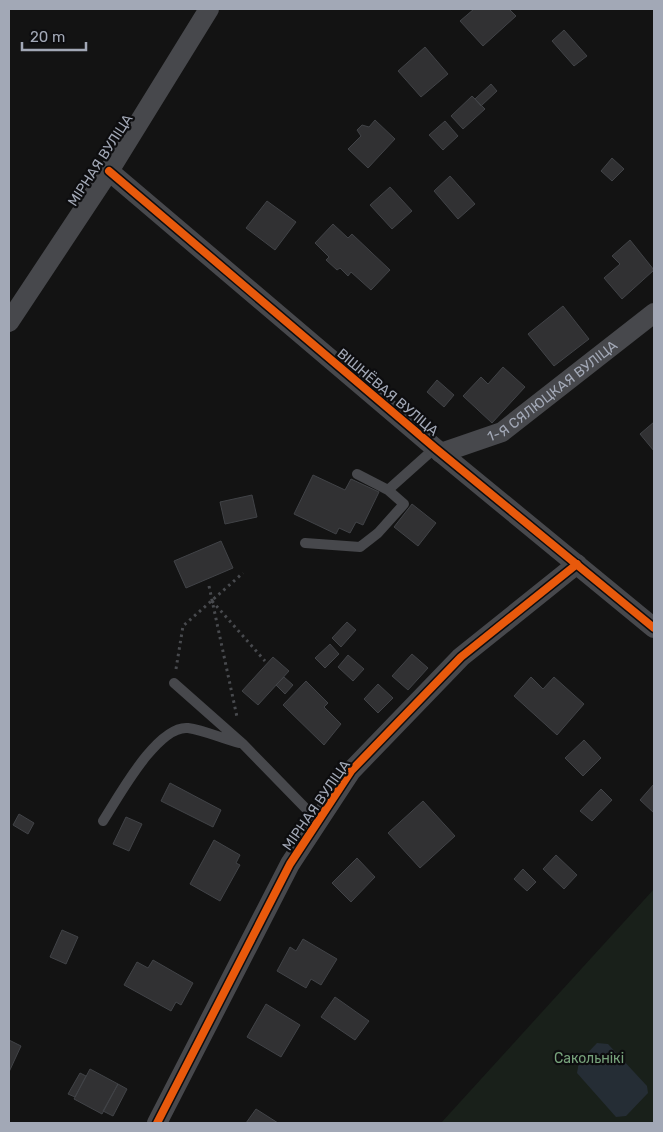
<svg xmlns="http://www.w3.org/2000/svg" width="663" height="1132" font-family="Rubik,sans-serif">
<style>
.green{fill:#19201a}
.water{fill:#252d35}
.building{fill:#313133;stroke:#414347}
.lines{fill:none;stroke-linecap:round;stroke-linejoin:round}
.path{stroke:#484a4e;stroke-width:3;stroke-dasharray:2.5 4;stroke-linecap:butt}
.lane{stroke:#47484c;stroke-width:10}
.street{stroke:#47484c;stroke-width:20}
.cycleway-casing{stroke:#0d0d0f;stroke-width:11}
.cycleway{stroke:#e8590c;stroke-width:8}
.labels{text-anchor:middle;stroke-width:4.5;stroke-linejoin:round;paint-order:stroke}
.street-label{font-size:14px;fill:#a2a8b6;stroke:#0d0d0f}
.park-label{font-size:14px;fill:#77a27b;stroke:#0d0d0f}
</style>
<rect width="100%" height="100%" fill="#131313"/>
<path class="green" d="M654,889V1123H441Z"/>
<path class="water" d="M597,1043L608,1044L647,1086L648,1093L626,1116L616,1117L577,1073L579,1062Z"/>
<path class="building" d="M474,9H509L516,16L483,46L460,21Z
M564,30L587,56L574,66L552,41Z
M425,47L448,74L421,97L398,71Z
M491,84L497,91L481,106L475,99Z
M472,96L485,109L463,129L451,116Z
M375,120L395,139L368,168L348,149L361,136L357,130L362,125L369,127Z
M445,121L458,136L443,150L429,135Z
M612,158L624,169L612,181L601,171Z
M450,176L475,204L458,219L434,191Z
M390,187L412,211L392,229L370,205Z
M267,201L296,222L275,250L246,228Z
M333,224L348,238L352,234L390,270L371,290L351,272L348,276L340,268L337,270L326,260L329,257L315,243Z
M630,240L654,270L622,299L604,278L620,264L612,256Z
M563,306L589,339L554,366L528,334Z
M503,367L525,387L492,423L463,396L481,377L488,384Z
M437,380L454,395L444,407L427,392Z
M654,422V451L640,434Z
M313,475L345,490L351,479L379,492L363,525L356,522L350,533L339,528L336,534L294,514Z
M252,495L257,517L225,524L220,502Z
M412,504L436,523L418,546L394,527Z
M221,541L233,568L186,588L174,561Z
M347,622L356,630L341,647L332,638Z
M330,644L339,654L325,668L315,658Z
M412,654L428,668L408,690L392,676Z
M348,655L364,669L353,681L338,667Z
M273,657L289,671L258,705L242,691Z
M284,677L293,685L285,694L276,685Z
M531,677L543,689L554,677L584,704L557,735L514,696Z
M306,681L328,703L324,707L341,724L324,745L283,705Z
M378,684L393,698L378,713L364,699Z
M584,740L601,758L583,776L565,758Z
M170,783L221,810L213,827L161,801Z
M654,784V813L640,800Z
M601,789L612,800L592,821L580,811Z
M423,801L455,836L420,868L388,833Z
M19,814L34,823L28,834L13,825Z
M126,817L142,824L129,851L113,844Z
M214,840L240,855L236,863L240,865L220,901L190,884Z
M556,855L577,875L564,889L543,869Z
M357,858L375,877L351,902L332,883Z
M523,869L536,882L527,891L514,879Z
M62,930L78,937L66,964L50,957Z
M303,939L337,959L321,985L311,979L306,988L277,971L290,947L296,951Z
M153,960L193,983L181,1005L176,1002L171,1011L124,985L137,962L148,968Z
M335,997L369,1021L355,1040L321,1017Z
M266,1004L300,1025L281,1057L247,1037Z
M9,1040L21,1046L9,1072Z
M90,1069L118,1084L102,1114L74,1099Z
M80,1073L86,1076L75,1097L68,1094Z
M118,1084L127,1089L113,1116L103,1111Z
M256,1109L278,1123H246Z"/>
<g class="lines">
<path class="path" d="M209,586L237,717
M212,601L265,661
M176,669L183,626L243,573"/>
<path class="lane" d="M357,474L388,490L435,448
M305,543L360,547L378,533L404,504L388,490
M174,683L243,744L318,821
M103,821C118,798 157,725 188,728C204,730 223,739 239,743"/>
<g class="street">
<path d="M109,171L435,448L654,628"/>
<path d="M9,322L109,171L209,9"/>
<path id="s1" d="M441,453L502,432L654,313"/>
<path d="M157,1123L290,864L351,771L461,657L577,564"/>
</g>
<g class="cycleway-casing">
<path id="cycleway" d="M109,171L435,448L654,628
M157,1123L290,864L351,771L461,657L577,564"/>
</g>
<use href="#cycleway" class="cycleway"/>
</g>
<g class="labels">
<g class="street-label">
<text transform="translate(100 160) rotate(-57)" y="5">МІРНАЯ ВУЛІЦА</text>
<text dy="5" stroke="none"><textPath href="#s1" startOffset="129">1-Я СЯЛЮЦКАЯ ВУЛІЦА</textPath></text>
<text transform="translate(388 392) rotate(40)" y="5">ВІШНЁВАЯ ВУЛІЦА</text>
<text transform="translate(316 805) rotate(-55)" y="5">МІРНАЯ ВУЛІЦА</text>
</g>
<g class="park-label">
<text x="589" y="1063">Сакольнікі</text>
</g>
</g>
<rect width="663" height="1132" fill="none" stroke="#a2a8b6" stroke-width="20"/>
<path d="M22 42v8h64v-8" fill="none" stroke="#a2a8b6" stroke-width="2.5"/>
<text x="30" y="42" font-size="15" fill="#a2a8b6" stroke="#0d0d0f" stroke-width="4" paint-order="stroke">20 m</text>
</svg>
